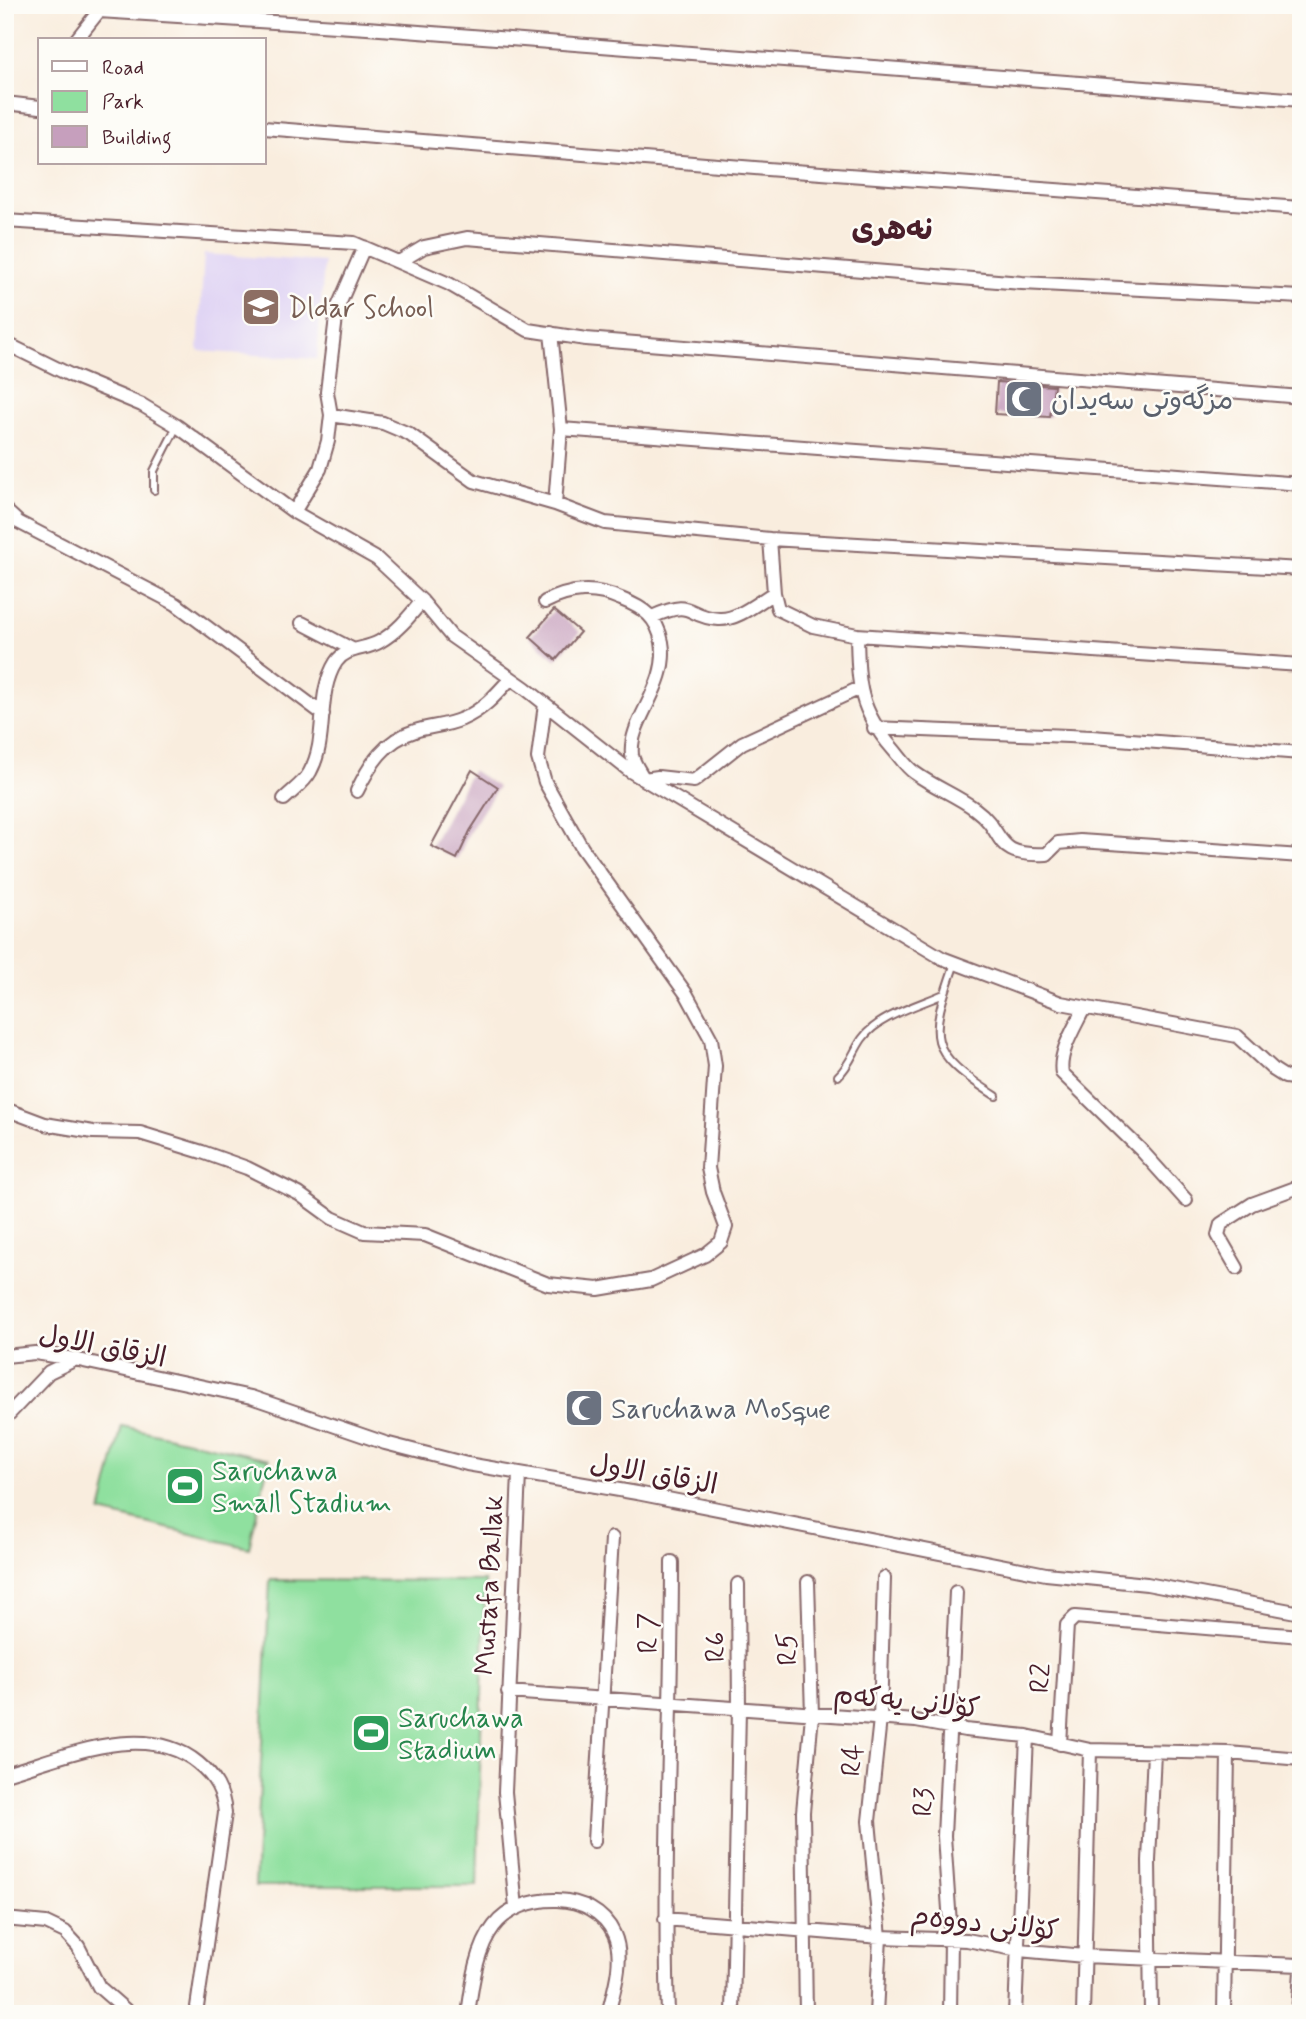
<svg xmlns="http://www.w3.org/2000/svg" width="1306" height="2019" font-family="Mynerve,'Playpen Sans Arabic',sans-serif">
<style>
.built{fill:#e0d4f4}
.green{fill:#8fe09f;stroke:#6c8065;stroke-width:2}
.building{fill:#c69fbd}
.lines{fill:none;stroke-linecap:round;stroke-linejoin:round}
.lane-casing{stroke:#87676a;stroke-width:10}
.street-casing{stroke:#87676a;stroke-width:16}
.lane{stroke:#fff;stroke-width:6}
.street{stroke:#fff;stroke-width:12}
.labels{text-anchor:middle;stroke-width:5;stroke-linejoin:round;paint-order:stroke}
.education-label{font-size:28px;fill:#785e54;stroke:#fdfcf7;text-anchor:start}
.worship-label{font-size:28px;fill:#5b616d;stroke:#fdfcf7;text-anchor:start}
.street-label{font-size:28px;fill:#4a1f2b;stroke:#fdfcf7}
.leisure-label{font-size:28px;fill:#27864d;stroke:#fdfcf7;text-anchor:start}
.neighbourhood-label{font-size:30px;font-weight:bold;fill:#4a1f2b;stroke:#fdfcf7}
</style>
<rect width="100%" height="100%" fill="#fdfcf7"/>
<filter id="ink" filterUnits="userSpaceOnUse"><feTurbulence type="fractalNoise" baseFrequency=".0143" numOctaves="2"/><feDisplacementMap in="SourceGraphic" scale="14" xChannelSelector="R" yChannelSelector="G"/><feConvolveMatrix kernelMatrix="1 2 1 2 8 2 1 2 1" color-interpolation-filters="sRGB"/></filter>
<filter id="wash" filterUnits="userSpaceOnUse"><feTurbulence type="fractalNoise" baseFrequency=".00686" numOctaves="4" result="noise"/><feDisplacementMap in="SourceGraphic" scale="28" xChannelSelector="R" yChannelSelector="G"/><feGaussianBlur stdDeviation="1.57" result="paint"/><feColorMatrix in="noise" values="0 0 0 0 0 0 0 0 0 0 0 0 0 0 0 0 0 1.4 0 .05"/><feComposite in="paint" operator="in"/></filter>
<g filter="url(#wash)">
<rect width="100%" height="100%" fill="#f9edde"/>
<path class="built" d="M204,254L324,262L317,359L198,351Z"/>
<path class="green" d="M122,1426L269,1459L249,1548L101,1512Z
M270,1580L485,1581L477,1886H255Z"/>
<g id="blocks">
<path class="building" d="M997,382L1054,386L1050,417L995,414Z
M554,610L580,632L556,660L530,637Z
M472,770L498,787L470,831L457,859L431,846Z"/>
</g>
</g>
<g filter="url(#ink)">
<use href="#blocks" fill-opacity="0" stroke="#87676a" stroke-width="2"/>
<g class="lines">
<g class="lane-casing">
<path id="lane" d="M154,490V471L177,426
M955,963C928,1040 926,1051 996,1096
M838,1076C850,1065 853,1052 862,1039C878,1016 919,1005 944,994"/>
</g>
<g class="street-casing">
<path id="street" d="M99,11L367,28L1301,100
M76,40L99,11V6
M5,103L40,107
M264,128L767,169L1301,208
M5,221L354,243L449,284L528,330L586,339L1301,397
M399,262L424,247L467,238L1022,283L1301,297
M551,333L561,429L555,504
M5,343L70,375L142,405L177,426L294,512L377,559L422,601L451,636L525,688L630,771L942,958L1061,1003L1237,1036L1274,1070L1285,1077L1301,1079
M331,415L383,423L409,434L474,481L555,504L605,523L770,539L1301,569
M561,429L1301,484
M5,510L18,522L176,604L323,714
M294,512L320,469L328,441L331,415L327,392L337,309L364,247
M770,539L774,593L778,609L813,626L857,635L1301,665
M545,602C571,589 594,587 621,599C644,608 657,617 662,642C670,686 628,720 632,755C633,762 640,772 644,779L658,777L694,781L742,743L860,688
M652,617C696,597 684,617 719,619C738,620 758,602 774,593
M302,623L352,649
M857,635C858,685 859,710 893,749C900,757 906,767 915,773C934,787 956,795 975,809C1008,833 990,857 1047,854L1058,843L1080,841L1301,856
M874,728L1092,737L1301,753
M357,791C370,764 385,740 415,731C430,726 447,726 462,719C483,710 496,695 511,678
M284,799C292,791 305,782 310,772C329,738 315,695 336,662C346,647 365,650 379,642C397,632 409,617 422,601
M1084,1008C1075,1027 1058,1053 1062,1073L1141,1150L1186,1200
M5,1109L45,1124L93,1132L140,1133L202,1152L247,1168L299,1194L332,1218L364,1232L425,1235L548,1284L598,1289L651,1280L705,1255L721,1242L726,1227L713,1192L708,1168L715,1066L711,1039L687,995L582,848L545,782L538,758L545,704
M1237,1268L1218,1235L1221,1224L1252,1204L1301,1186
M5,1356L35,1353L74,1359L251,1397L385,1443L467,1464L637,1493L1046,1574L1147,1584L1301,1613
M5,1418L49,1372L74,1360
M508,1692L916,1721L965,1730L1027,1736L1090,1750L1228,1753L1301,1759
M1060,1744L1067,1625L1075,1617L1301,1636
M5,1774C62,1758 145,1719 198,1763C215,1777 223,1791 225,1813L196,2014
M594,1841L612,1538
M516,1908L505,1792L519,1474
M5,1919L46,1923L65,1932L78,1946L99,1987L130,2014
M665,1919L880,1937L967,1940L1019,1950L1084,1956L1301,1965
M468,2014C472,1986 476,1949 494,1926C521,1891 594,1889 614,1934C625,1958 614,1990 608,2014
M668,2014C663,1863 672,1713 672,1562
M733,2014L739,1709L738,1584
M806,2014L803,1812L812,1715L808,1582
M876,2014L880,1937L869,1821L880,1719L884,1578
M950,2014L951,1939L944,1836L956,1592
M1015,2014L1027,1736
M1083,2014L1090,1750
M1151,2014L1149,1861L1154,1752
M1224,2014L1228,1753
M1298,2014L1301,1971"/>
</g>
<use href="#lane" class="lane"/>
<use href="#street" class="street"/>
</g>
</g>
<defs>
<g id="school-square" transform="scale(2.0125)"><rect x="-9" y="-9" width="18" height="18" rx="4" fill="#8d6e63" stroke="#fdfcf7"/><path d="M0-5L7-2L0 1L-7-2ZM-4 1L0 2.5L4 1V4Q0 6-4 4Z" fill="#fff"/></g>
<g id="mosque-square" transform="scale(2.0125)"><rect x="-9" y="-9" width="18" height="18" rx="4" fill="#6b7280" stroke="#fdfcf7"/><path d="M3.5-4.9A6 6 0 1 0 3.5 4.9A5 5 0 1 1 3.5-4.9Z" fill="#fff"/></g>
<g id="stadium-square" transform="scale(2.0125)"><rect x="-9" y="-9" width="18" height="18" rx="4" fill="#2e9e5b" stroke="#fdfcf7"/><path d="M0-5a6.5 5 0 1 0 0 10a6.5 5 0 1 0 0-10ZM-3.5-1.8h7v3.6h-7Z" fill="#fff"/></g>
</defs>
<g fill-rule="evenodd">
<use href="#school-square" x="261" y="307"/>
<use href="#mosque-square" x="1024" y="399"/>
<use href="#mosque-square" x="584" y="1408"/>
<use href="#stadium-square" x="185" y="1486"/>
<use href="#stadium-square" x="371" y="1733"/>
</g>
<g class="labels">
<g class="education-label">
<text x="288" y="317">Dldar School</text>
</g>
<g class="worship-label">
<text x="1051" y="409">مزگەوتی سەیدان</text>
<text x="611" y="1418">Saruchawa Mosque</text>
</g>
<g class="street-label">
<text transform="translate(103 1345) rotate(11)" y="10">الزقاق الاول</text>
<text transform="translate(654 1473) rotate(10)" y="10">الزقاق الاول</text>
<text transform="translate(488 1585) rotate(-87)" y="10">Mustafa Ballak</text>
<text transform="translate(647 1633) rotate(-90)" y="10">R 7</text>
<text transform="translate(714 1647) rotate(-91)" y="10">R6</text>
<text transform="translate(786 1649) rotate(-92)" y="10">R5</text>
<text transform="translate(1039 1678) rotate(-86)" y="10">R2</text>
<text transform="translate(907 1700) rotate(6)" y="10">کۆلانی یەکەم</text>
<text transform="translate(851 1760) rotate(-84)" y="10">R4</text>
<text transform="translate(922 1802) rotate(-87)" y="10">R3</text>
<text transform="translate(985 1922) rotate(6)" y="10">کۆلانی دووەم</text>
</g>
<g class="leisure-label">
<text x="212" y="1480">Saruchawa<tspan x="212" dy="32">Small Stadium</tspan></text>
<text x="398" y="1727">Saruchawa<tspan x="398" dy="32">Stadium</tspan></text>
</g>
<g class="neighbourhood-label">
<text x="892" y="239">نەھری</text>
</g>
</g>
<rect width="1306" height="2019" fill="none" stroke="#fdfcf7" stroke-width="28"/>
<rect x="38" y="38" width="228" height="126" fill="#fdfcf7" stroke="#b5a4a5" stroke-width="2"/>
<rect x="52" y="61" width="35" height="10" fill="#ffffff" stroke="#b5a4a5" stroke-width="2"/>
<text x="102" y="74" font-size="21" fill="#4a1f2b">Road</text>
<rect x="52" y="91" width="35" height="21" fill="#8fe09f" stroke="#b5a4a5" stroke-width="2"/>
<text x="102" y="108" font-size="21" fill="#4a1f2b">Park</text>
<rect x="52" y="126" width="35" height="21" fill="#c69fbd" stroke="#b5a4a5" stroke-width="2"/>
<text x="102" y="144" font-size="21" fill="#4a1f2b">Building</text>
</svg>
